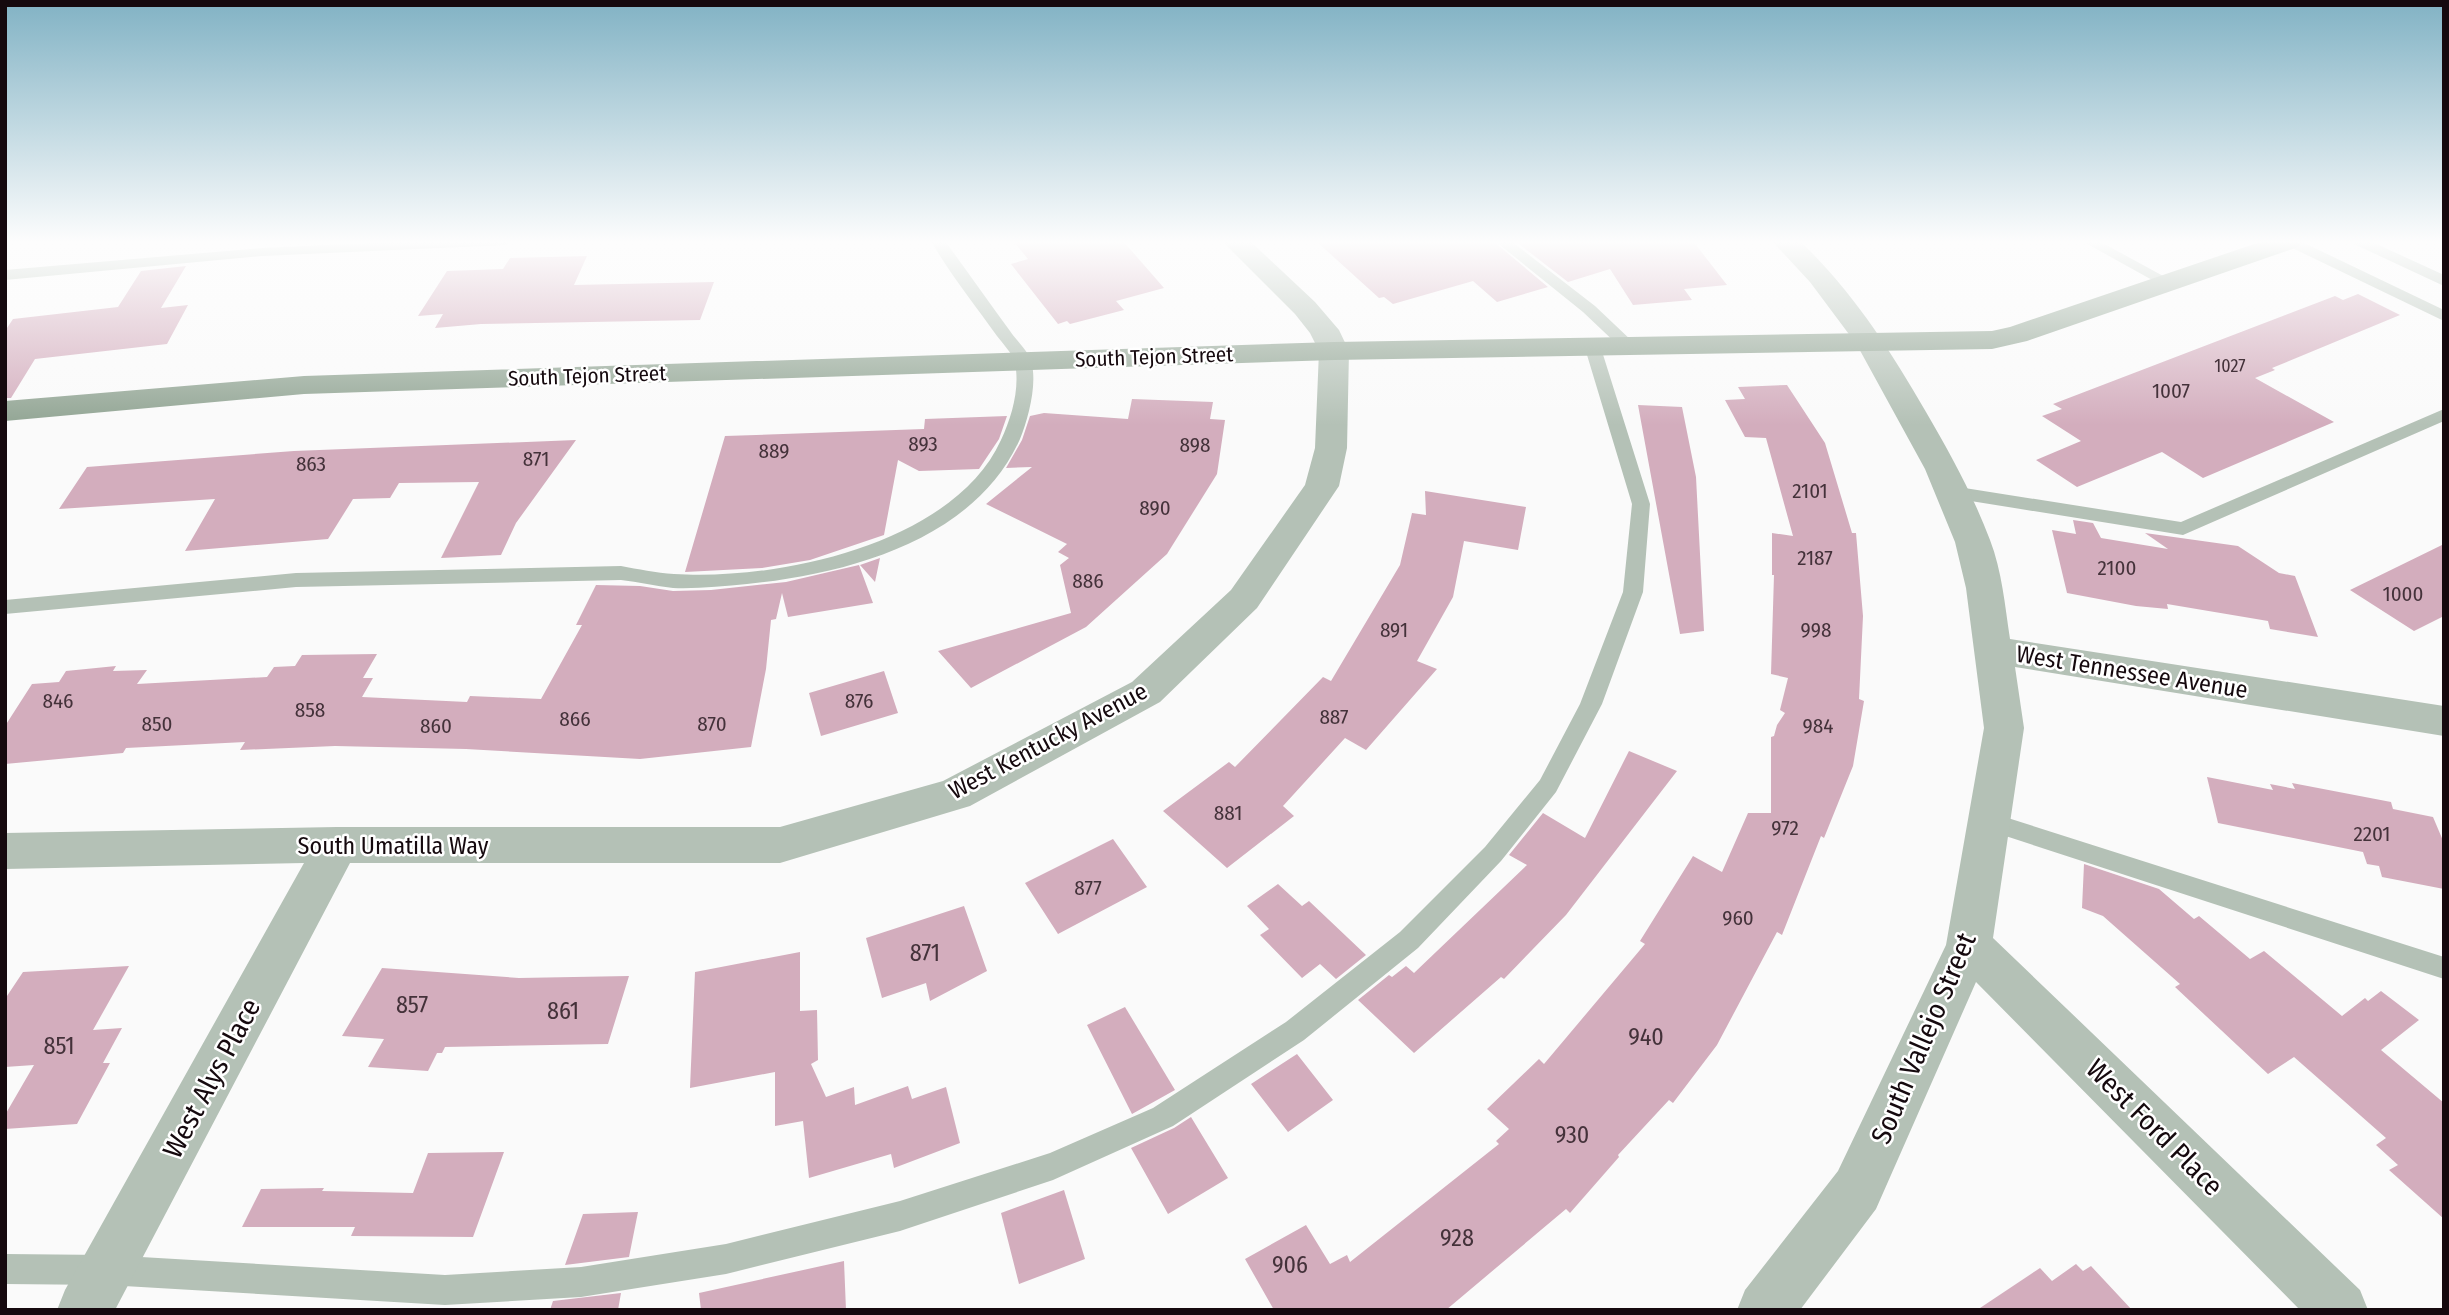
<svg xmlns="http://www.w3.org/2000/svg" width="2449" height="1315" font-family="'Fira Sans Condensed',sans-serif">
<style>
.building{fill:#d3adbd}
.lines{fill:none;stroke-linecap:round;stroke-linejoin:round}
.lane{fill:#b4c1b6;fill-rule:evenodd}
.street{fill:#b4c1b6;fill-rule:evenodd}
.secondary{fill:#92a594;fill-rule:evenodd}
.labels{text-anchor:middle;stroke-width:5;stroke-linejoin:round;paint-order:stroke}
.far-number-label{font-size:18px;fill:#44323a}
.far-street-label{font-size:21px;fill:#15090e;stroke:#fff}
.number-label{font-size:21px;fill:#44323a}
.street-label{font-size:24px;fill:#15090e;stroke:#fff}
.near-number-label{font-size:24px;fill:#44323a}
.near-street-label{font-size:28px;fill:#15090e;stroke:#fff}
</style>
<rect width="100%" height="100%" fill="#fafafa"/>
<path class="building" d="M1013,241H1123L1164,288L1116,301L1124,310L1070,324L1067,321L1058,324L1011,264L1028,259Z
M1316,241H1493L1548,287L1497,302L1473,281L1393,304L1384,297L1379,298Z
M1515,241H1693L1727,285L1684,289L1692,300L1633,305L1610,269L1568,282Z
M587,256L574,285L714,282L700,320L481,324L435,328L443,314L418,316L447,271L503,269L510,258Z
M186,266L161,308L188,305L167,344L35,359L11,398H5V331L13,319L118,307L141,271Z
M2358,294L2400,315L2272,368L2275,370L2255,378L2334,422L2203,478L2162,452L2077,487L2036,460L2081,441L2042,416L2062,409L2053,404L2335,296L2343,300Z
M1787,385L1825,443L1852,533H1856L1863,616L1859,699L1864,701L1853,766L1824,838L1821,836L1782,935L1777,932L1717,1045L1673,1103L1669,1100L1618,1155L1619,1157L1570,1213L1566,1209L1446,1310H1274L1245,1259L1306,1225L1330,1264L1347,1255L1350,1262L1499,1144L1496,1141L1509,1129L1487,1109L1539,1059L1544,1064L1645,944L1640,941L1693,856L1722,872L1748,813H1771V737L1774,736L1777,725L1785,713L1780,710L1788,678L1771,674L1774,575H1772V533L1793,536L1766,438L1745,437L1725,400L1745,399L1738,387Z
M1132,399L1213,402L1210,419L1225,420L1217,474L1167,554L1086,627L971,688L938,651L1071,613L1060,565L1069,558L1058,552L1067,544L986,504L1032,467L1006,468L1022,440L1030,416L1044,413L1128,419Z
M1638,405L1682,407L1696,477L1704,631L1680,634Z
M1007,416L999,439L979,469L919,471L898,460L884,535L810,560L762,568L685,572L725,436L924,429L925,419Z
M576,440L516,523L501,555L441,558L479,482L399,483L390,498L353,499L328,539L185,551L215,499L59,509L87,467L294,451Z
M1425,491L1526,507L1518,550L1464,541L1453,597L1417,661L1437,669L1366,750L1345,738L1283,806L1294,816L1227,868L1163,811L1229,762L1235,767L1323,677L1331,681L1400,565L1412,513L1426,515Z
M2073,520L2093,523L2101,538L2168,549L2145,533L2238,546L2279,573L2295,576L2318,637L2270,629L2268,621L2167,604L2168,609L2136,606L2067,593L2052,530L2076,534Z
M2444,544V616L2414,631L2350,590Z
M880,558L875,582L860,565Z
M859,565L873,603L788,617L782,593L776,619L771,620L766,669L751,747L640,759L466,749L335,746L240,750L245,742L126,748L123,753L5,764V726L32,684L59,682L66,671L116,666L113,671L147,670L137,684L267,677L274,667L295,666L302,655L377,654L363,678H373L362,697L467,702L470,696L541,699L582,625H576L596,585L640,586L673,591L711,590L786,582Z
M884,671L898,713L821,736L809,693Z
M1629,751L1677,771L1566,915L1504,979L1501,977L1414,1053L1358,1000L1389,975L1392,977L1406,966L1414,973L1527,865L1509,855L1543,813L1585,838Z
M2207,777L2273,790L2270,784L2295,789L2292,783L2391,802L2393,809L2433,817L2444,843V889L2382,877L2379,866L2367,864L2363,852L2218,823Z
M1113,839L1147,887L1058,934L1025,883Z
M2084,864L2159,889L2194,919L2199,916L2250,959L2264,951L2342,1016L2365,998L2368,1001L2381,991L2419,1020L2381,1050L2444,1103V1219L2389,1170L2398,1165L2376,1145L2386,1138L2294,1057L2268,1074L2175,987L2180,984L2103,916L2082,908Z
M1278,884L1302,906L1309,901L1366,955L1336,979L1320,964L1302,978L1260,935L1269,929L1247,906Z
M964,906L987,971L930,1001L926,983L882,998L866,938Z
M800,952V1011L817,1010L818,1060L811,1064L826,1097L854,1087L855,1105L908,1086L912,1099L946,1087L960,1143L894,1168L891,1154L809,1178L803,1121L775,1126V1072L690,1088L695,972Z
M129,966L93,1030L122,1028L103,1063H110L77,1124L5,1129V1115L34,1065L5,1067V999L23,972Z
M382,968L519,978L629,976L608,1044L445,1047L442,1053H437L428,1071L368,1067L384,1039L342,1036Z
M1125,1007L1175,1090L1132,1114L1087,1025Z
M1297,1054L1333,1100L1288,1132L1251,1084Z
M1191,1117L1228,1178L1168,1214L1131,1148L1174,1128Z
M504,1152L473,1237L351,1236L355,1227H242L261,1189L324,1188L322,1191L413,1193L428,1153Z
M1064,1190L1085,1259L1019,1284L1001,1213Z
M638,1212L629,1257L565,1265L583,1214Z
M844,1261L846,1310H701L699,1293Z
M2076,1264L2083,1271L2091,1266L2132,1310H1977L2040,1268L2052,1281Z
M621,1293L618,1310H550L553,1301Z"/>
<g class="lines">
<path class="lane" d="M415,241H513L506,245L262,256L5,280V270L262,248Z
M931,241H945C967,271 988,301 1010,331C1016,340 1028,351 1031,361C1038,383 1028,419 1020,439C975,540 848,574 747,584C723,586 698,589 673,588C656,586 638,582 621,580L296,587L5,614V600L296,573L621,566C638,569 656,573 674,574C777,581 954,544 1001,440C1012,417 1020,388 1015,363C1013,354 1003,344 997,336C975,305 950,274 931,241Z
M1495,241H1511L1595,306L1633,342L1635,345L1633,348H1621L1583,312Z
M2082,241H2099L2176,283L2168,288L2163,286Z
M2282,241H2300L2444,310V321L2284,244Z
M2352,241H2370L2444,275V286L2354,244Z
M1592,340L1600,345L1650,504L1643,592L1602,704L1556,792L1501,861L1418,948L1304,1040L1173,1126L1053,1180L900,1231L726,1274L581,1297L445,1305L107,1285L5,1284V1254L107,1255L445,1275L581,1267L726,1244L900,1201L1050,1153L1153,1108L1286,1022L1400,932L1485,847L1540,780L1580,704L1623,592L1632,504L1584,345Z
M2444,409V421L2183,535L1952,498L1943,492L1952,486L2181,522Z
M1989,812L2444,957V979L1981,828L1977,821L1981,814Z"/>
<path class="street" d="M1222,241H1250L1315,302L1339,330L1349,351L1347,448L1339,486L1257,608L1160,702L970,806L780,863H350L115,1310H57L65,1290L304,863L5,869V833L337,827H780L943,781L1132,682L1231,590L1305,485L1315,448L1319,351L1310,333L1295,314Z
M1772,241H1800C1853,292 1889,348 1926,412C1950,453 1973,495 1990,540C2002,571 2005,606 2010,639L2444,706V736L2015,667L2024,728L1993,938L2360,1290L2368,1310H2300L1976,982L1876,1209L1800,1310H1737L1745,1290L1838,1171L1946,945L1984,728L1966,588L1955,542L1925,469L1857,345L1810,282Z"/>
<path class="secondary" d="M2263,241H2302L2298,247L2027,341L1992,349L1334,360L304,394L5,421V401L304,376L1334,342L1992,331L2010,327Z"/>
</g>
<linearGradient id="sky" x2="0" y2="1"><stop stop-color="#81b2c4"/><stop offset="0.57" stop-color="#fdfdfd"/><stop offset="1" stop-color="#fdfdfd" stop-opacity="0"/></linearGradient>
<rect width="2449" height="425" fill="url(#sky)"/>
<g class="labels">
<g class="far-number-label">
<text x="2230" y="372">1027</text>
</g>
<g class="far-street-label">
<text transform="translate(1154 357) rotate(-2)" y="7">South Tejon Street</text>
<text transform="translate(587 376) rotate(-2)" y="7">South Tejon Street</text>
</g>
<g class="number-label">
<text x="2171" y="398">1007</text>
<text x="923" y="451">893</text>
<text x="1195" y="452">898</text>
<text x="774" y="458">889</text>
<text x="536" y="466">871</text>
<text x="311" y="471">863</text>
<text x="1810" y="498">2101</text>
<text x="1155" y="515">890</text>
<text x="1815" y="565">2187</text>
<text x="2117" y="575">2100</text>
<text x="1088" y="588">886</text>
<text x="2403" y="601">1000</text>
<text x="1394" y="637">891</text>
<text x="1816" y="637">998</text>
<text x="58" y="708">846</text>
<text x="859" y="708">876</text>
<text x="310" y="717">858</text>
<text x="1334" y="724">887</text>
<text x="575" y="726">866</text>
<text x="157" y="731">850</text>
<text x="712" y="731">870</text>
<text x="436" y="733">860</text>
<text x="1818" y="733">984</text>
<text x="1228" y="820">881</text>
<text x="1785" y="835">972</text>
<text x="2372" y="841">2201</text>
<text x="1088" y="895">877</text>
<text x="1738" y="925">960</text>
</g>
<g class="street-label">
<text transform="translate(2132 672) rotate(9)" y="8">West Tennessee Avenue</text>
<text transform="translate(1048 741) rotate(-28)" y="8">West Kentucky Avenue</text>
<text x="393" y="854">South Umatilla Way</text>
</g>
<g class="near-number-label">
<text x="925" y="961">871</text>
<text x="412" y="1013">857</text>
<text x="563" y="1019">861</text>
<text x="1646" y="1045">940</text>
<text x="59" y="1054">851</text>
<text x="1572" y="1143">930</text>
<text x="1457" y="1246">928</text>
<text x="1290" y="1273">906</text>
</g>
<g class="near-street-label">
<text transform="translate(1923 1038) rotate(-67)" y="10">South Vallejo Street</text>
<text transform="translate(211 1078) rotate(-62)" y="10">West Alys Place</text>
<text transform="translate(2155 1127) rotate(45)" y="10">West Ford Place</text>
</g>
</g>
<rect width="2449" height="1315" fill="none" stroke="#15090e" stroke-width="14"/>
</svg>
